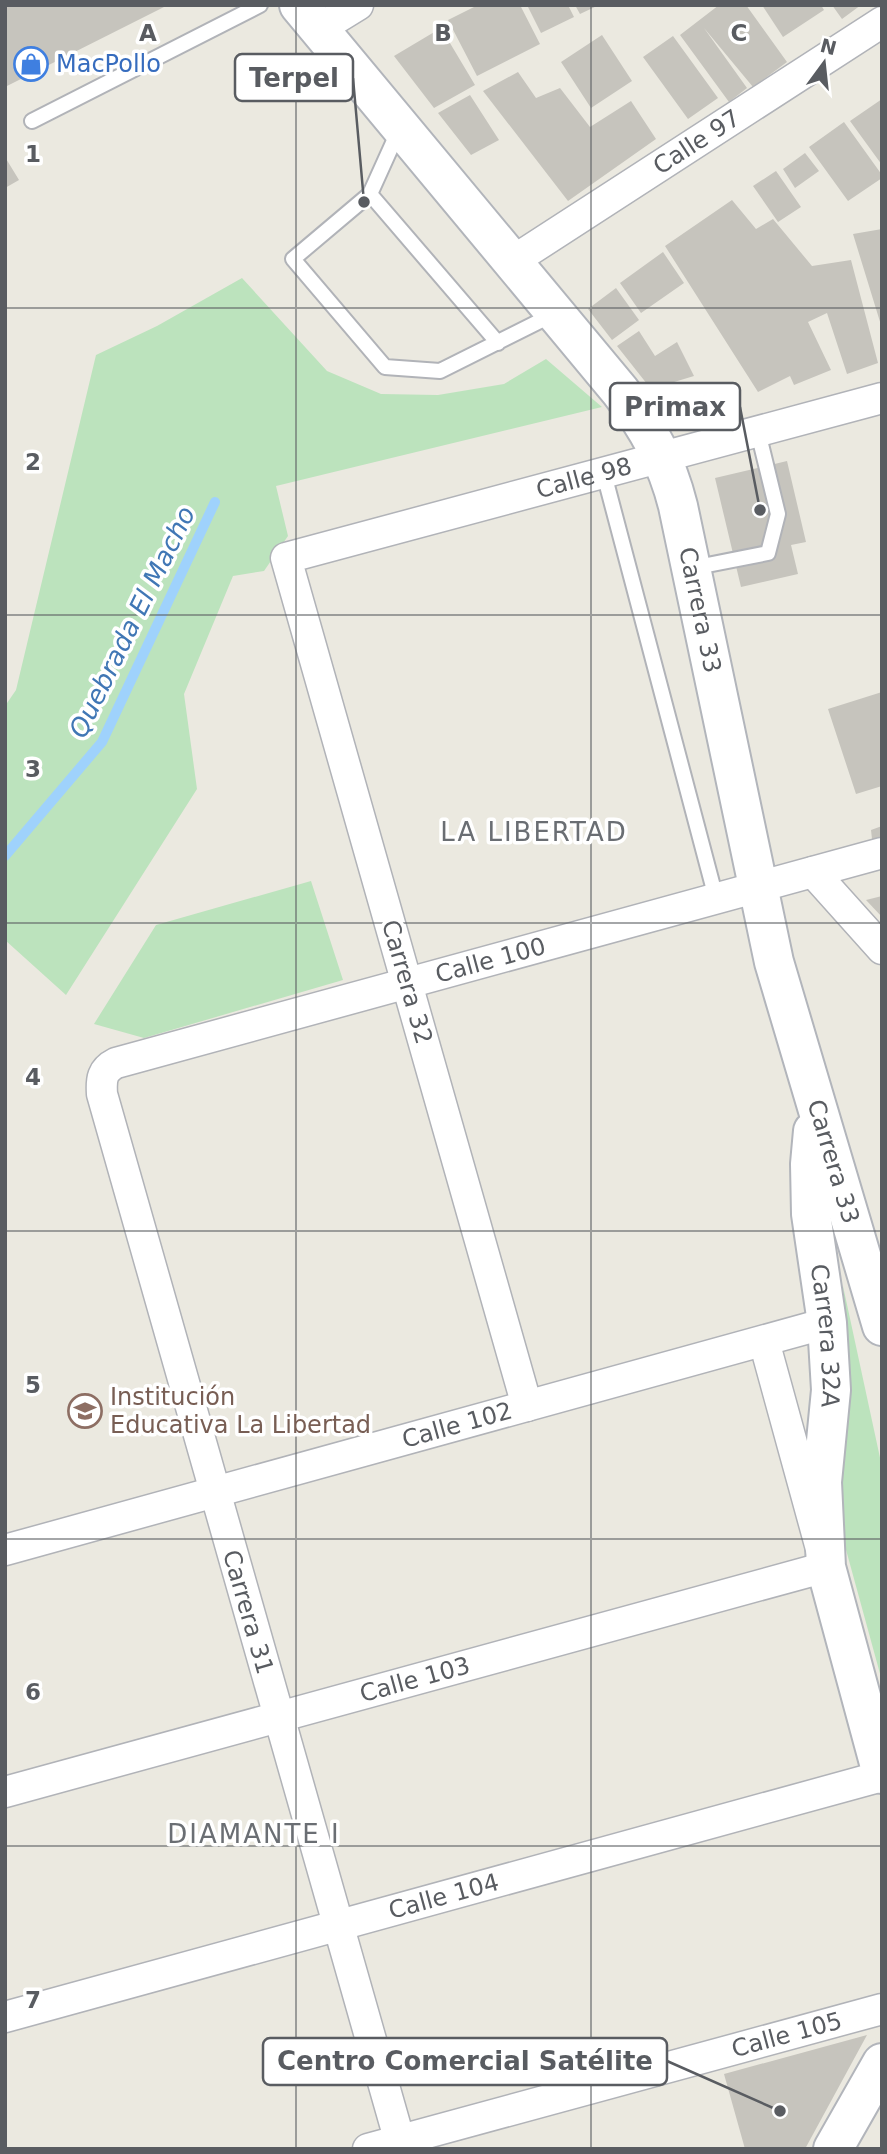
<svg xmlns="http://www.w3.org/2000/svg" width="887" height="2154" font-family="'DejaVu Sans',sans-serif">
<style>
.green{fill:#bce3bd}
.lines{fill:none;stroke-linecap:round;stroke-linejoin:round}
.stream{stroke:#9fd2fc;stroke-width:10}
.building{fill:#c6c4bd}
.service-casing{stroke:#b1b3b8;stroke-width:18}
.minor-casing{stroke:#b1b3b8;stroke-width:33}
.secondary-casing{stroke:#b2b5bb;stroke-width:42}
.service{stroke:#fff;stroke-width:14}
.minor{stroke:#fff;stroke-width:30}
.secondary{stroke:#fff;stroke-width:38}
.grid{fill:none;stroke:#595c61;stroke-width:2;stroke-opacity:0.55}
.labels{text-anchor:middle;stroke-width:7;stroke-linejoin:round;paint-order:stroke}
.shop-label{font-size:24px;fill:#366cbe;stroke:#fff;text-anchor:start}
.street-label{font-size:24px;fill:#595c61;stroke:#fff}
.education-label{font-size:24px;fill:#785e54;stroke:#fff;text-anchor:start}
.water-label{font-size:26px;font-style:italic;fill:#4077b5;stroke:#fff}
.neighbourhood-label{font-size:26px;letter-spacing:2px;fill:#6a6e73;stroke:#fff}
.grid-label{font-size:23px;text-anchor:middle;font-weight:bold;fill:#595c61;stroke:#fff;stroke-width:7;stroke-linejoin:round;paint-order:stroke}
.leader{fill:none;stroke:#595c61;stroke-width:2.5}
.callout-dot{fill:#595c61;stroke:#fff;stroke-width:2.5}
.callout{fill:#fff;stroke:#595c61;stroke-width:2.5}
.callout-label{font-size:26px;text-anchor:middle;font-weight:bold;fill:#595c61}
</style>
<rect width="100%" height="100%" fill="#ebe9e0"/>
<path class="green" d="M242,278L327,371L381,394L438,395L504,384L546,359L602,407L276,486L288,536L264,571L233,576L184,694L197,789L66,995L5,940V706L16,690L96,355L157,326Z
M311,881L343,980L144,1038L94,1024L156,925Z
M843,1286L882,1467V1681L845,1546L842,1470L849,1381Z"/>
<g class="lines">
<path class="stream" d="M5,856L102,742L215,502"/>
</g>
<path class="building" d="M5,5H168L5,87Z
M478,5H520L540,44L477,76L448,20Z
M527,5H568L574,17L541,33Z
M575,5H599L580,14Z
M719,5H746L787,62L753,87L704,28L747,88L729,102L680,35Z
M762,5H821L824,10L783,37Z
M832,5H861L842,19Z
M441,28L475,85L434,108L394,56Z
M602,35L632,81L591,108L561,62Z
M673,36L718,98L688,119L643,57Z
M518,72L536,98L560,88L590,127L631,101L656,139L568,201L483,91Z
M470,95L499,140L471,155L438,113Z
M882,99V165L850,121Z
M844,122L882,175V178L848,201L809,147Z
M805,153L819,171L795,188L783,169Z
M5,157L19,180L5,188Z
M776,171L801,207L778,222L753,186Z
M732,200L756,229L773,219L812,266L851,260L878,363L847,374L827,313L808,322L831,370L794,385L790,376L758,392L665,246Z
M882,229V324L881,325L853,234Z
M663,252L684,283L641,313L620,283Z
M616,288L639,320L612,340L588,309Z
M639,331L655,356L677,342L694,376L651,389L617,346Z
M787,461L806,542L791,545L798,574L741,587L715,478Z
M882,692V786L856,794L828,709Z
M882,826V845L873,848L871,830Z
M882,896V917L866,900Z
M867,2035L805,2149H745L724,2074Z"/>
<g class="lines">
<g class="service-casing">
<path id="service" d="M32,121L260,5
M398,132L370,194L293,259L385,367L440,371L554,314
M370,194L498,343
M604,474L716,898
M692,568L768,553L778,514L758,432"/>
</g>
<g class="minor-casing">
<g id="minor">
<path d="M319,29L358,5"/>
<path id="s1" d="M513,261L882,22"/>
<path d="M813,872L882,949"/>
<path id="s2" d="M527,1406L286,558L882,398"/>
<path id="s3" d="M5,1550L827,1323"/>
<path id="s4" d="M5,1792L826,1567L764,1341"/>
<path id="s5" d="M5,2017L882,1776"/>
<path id="s6" d="M368,2149L882,2009"/>
<path id="s7" d="M402,2149L102,1094C101,1079 102,1070 116,1063L882,853"/>
</g>
</g>
<g class="secondary-casing">
<g id="secondary">
<path id="s8" d="M299,5L620,391C648,427 667,462 678,506L774,962L882,1326"/>
<path id="s9" d="M813,1131L810,1164L811,1214L827,1323L831,1390L822,1482L826,1567L882,1774"/>
<path d="M833,2149L882,2063"/>
</g>
</g>
<use href="#service" class="service"/>
<use href="#minor" class="minor"/>
<use href="#secondary" class="secondary"/>
</g>
<path class="grid" d="M296,5V2149M591,5V2149M5,308H882M5,615H882M5,923H882M5,1231H882M5,1539H882M5,1846H882"/>
<defs>
<g id="shop-ring" transform="scale(1.75)"><circle r="9.5" fill="#fff" stroke="#3f7fe0" stroke-width="1.5"/><path d="M-5-2.5h2.3a2.7 3.5 0 0 1 5.4 0H5L5.5 6h-11ZM-1.5-2.5h3a1.5 2.3 0 0 0-3 0Z" fill="#3f7fe0"/></g>
<g id="school-ring" transform="scale(1.75)"><circle r="9.5" fill="#fff" stroke="#8d6e63" stroke-width="1.5"/><path d="M0-5L7-2L0 1L-7-2ZM-4 1L0 2.5L4 1V4Q0 6-4 4Z" fill="#8d6e63"/></g>
</defs>
<g fill-rule="evenodd">
<use href="#shop-ring" x="31" y="64"/>
<use href="#school-ring" x="85" y="1411"/>
</g>
<g class="labels">
<g class="shop-label">
<text x="56" y="72">MacPollo</text>
</g>
<g class="street-label">
<text dy="8" stroke="none"><textPath href="#s1" startOffset="219">Calle 97</textPath></text>
<text dy="8" stroke="none"><textPath href="#s2" startOffset="1190">Calle 98</textPath></text>
<text dy="8" stroke="none"><textPath href="#s8" startOffset="738">Carrera 33</textPath></text>
<text dy="8" stroke="none"><textPath href="#s7" startOffset="1522">Calle 100</textPath></text>
<text transform="translate(407 982) rotate(74)" y="8">Carrera 32</text>
<text dy="8" stroke="none"><textPath href="#s8" startOffset="1306">Carrera 33</textPath></text>
<text dy="8" stroke="none"><textPath href="#s9" startOffset="206">Carrera 32A</textPath></text>
<text dy="8" stroke="none"><textPath href="#s3" startOffset="469">Calle 102</textPath></text>
<text transform="translate(248 1612) rotate(74)" y="8">Carrera 31</text>
<text dy="8" stroke="none"><textPath href="#s4" startOffset="425">Calle 103</textPath></text>
<text dy="8" stroke="none"><textPath href="#s5" startOffset="455">Calle 104</textPath></text>
<text dy="8" stroke="none"><textPath href="#s6" startOffset="434">Calle 105</textPath></text>
</g>
<g class="education-label">
<text x="110" y="1405">Institución<tspan x="110" dy="28">Educativa La Libertad</tspan></text>
</g>
<g class="water-label">
<text transform="translate(132 622) rotate(-64)" y="9">Quebrada El Macho</text>
</g>
<g class="neighbourhood-label">
<text x="534" y="841">LA LIBERTAD</text>
<text x="254" y="1843">DIAMANTE I</text>
</g>
</g>
<g class="grid-label">
<text x="148" y="41">A</text>
<text x="443" y="41">B</text>
<text x="739" y="41">C</text>
<text x="33" y="162">1</text>
<text x="33" y="470">2</text>
<text x="33" y="777">3</text>
<text x="33" y="1085">4</text>
<text x="33" y="1393">5</text>
<text x="33" y="1700">6</text>
<text x="33" y="2008">7</text>
</g>
<path class="leader" d="M364 202L353 78M760 510L740 407M780 2111L667 2061"/>
<g class="callout-dot">
<circle cx="364" cy="202" r="7"/>
<circle cx="760" cy="510" r="7"/>
<circle cx="780" cy="2111" r="7"/>
</g>
<g class="callout">
<rect x="235" y="54" width="118" height="47" rx="7"/>
<rect x="610" y="383" width="130" height="47" rx="7"/>
<rect x="263" y="2038" width="404" height="47" rx="7"/>
</g>
<g class="callout-label">
<text x="294" y="87">Terpel</text>
<text x="675" y="416">Primax</text>
<text x="465" y="2070">Centro Comercial Satélite</text>
</g>
<rect width="887" height="2154" fill="none" stroke="#595c61" stroke-width="14"/>
<g transform="translate(824 63) rotate(15)" stroke="#ffffff" stroke-width="5" paint-order="stroke">
<path d="M0-5L12 26L0 18L-12 26Z" fill="#595c61"/>
<text y="-10" font-size="19" font-weight="bold" text-anchor="middle" fill="#595c61">N</text>
</g>
</svg>
